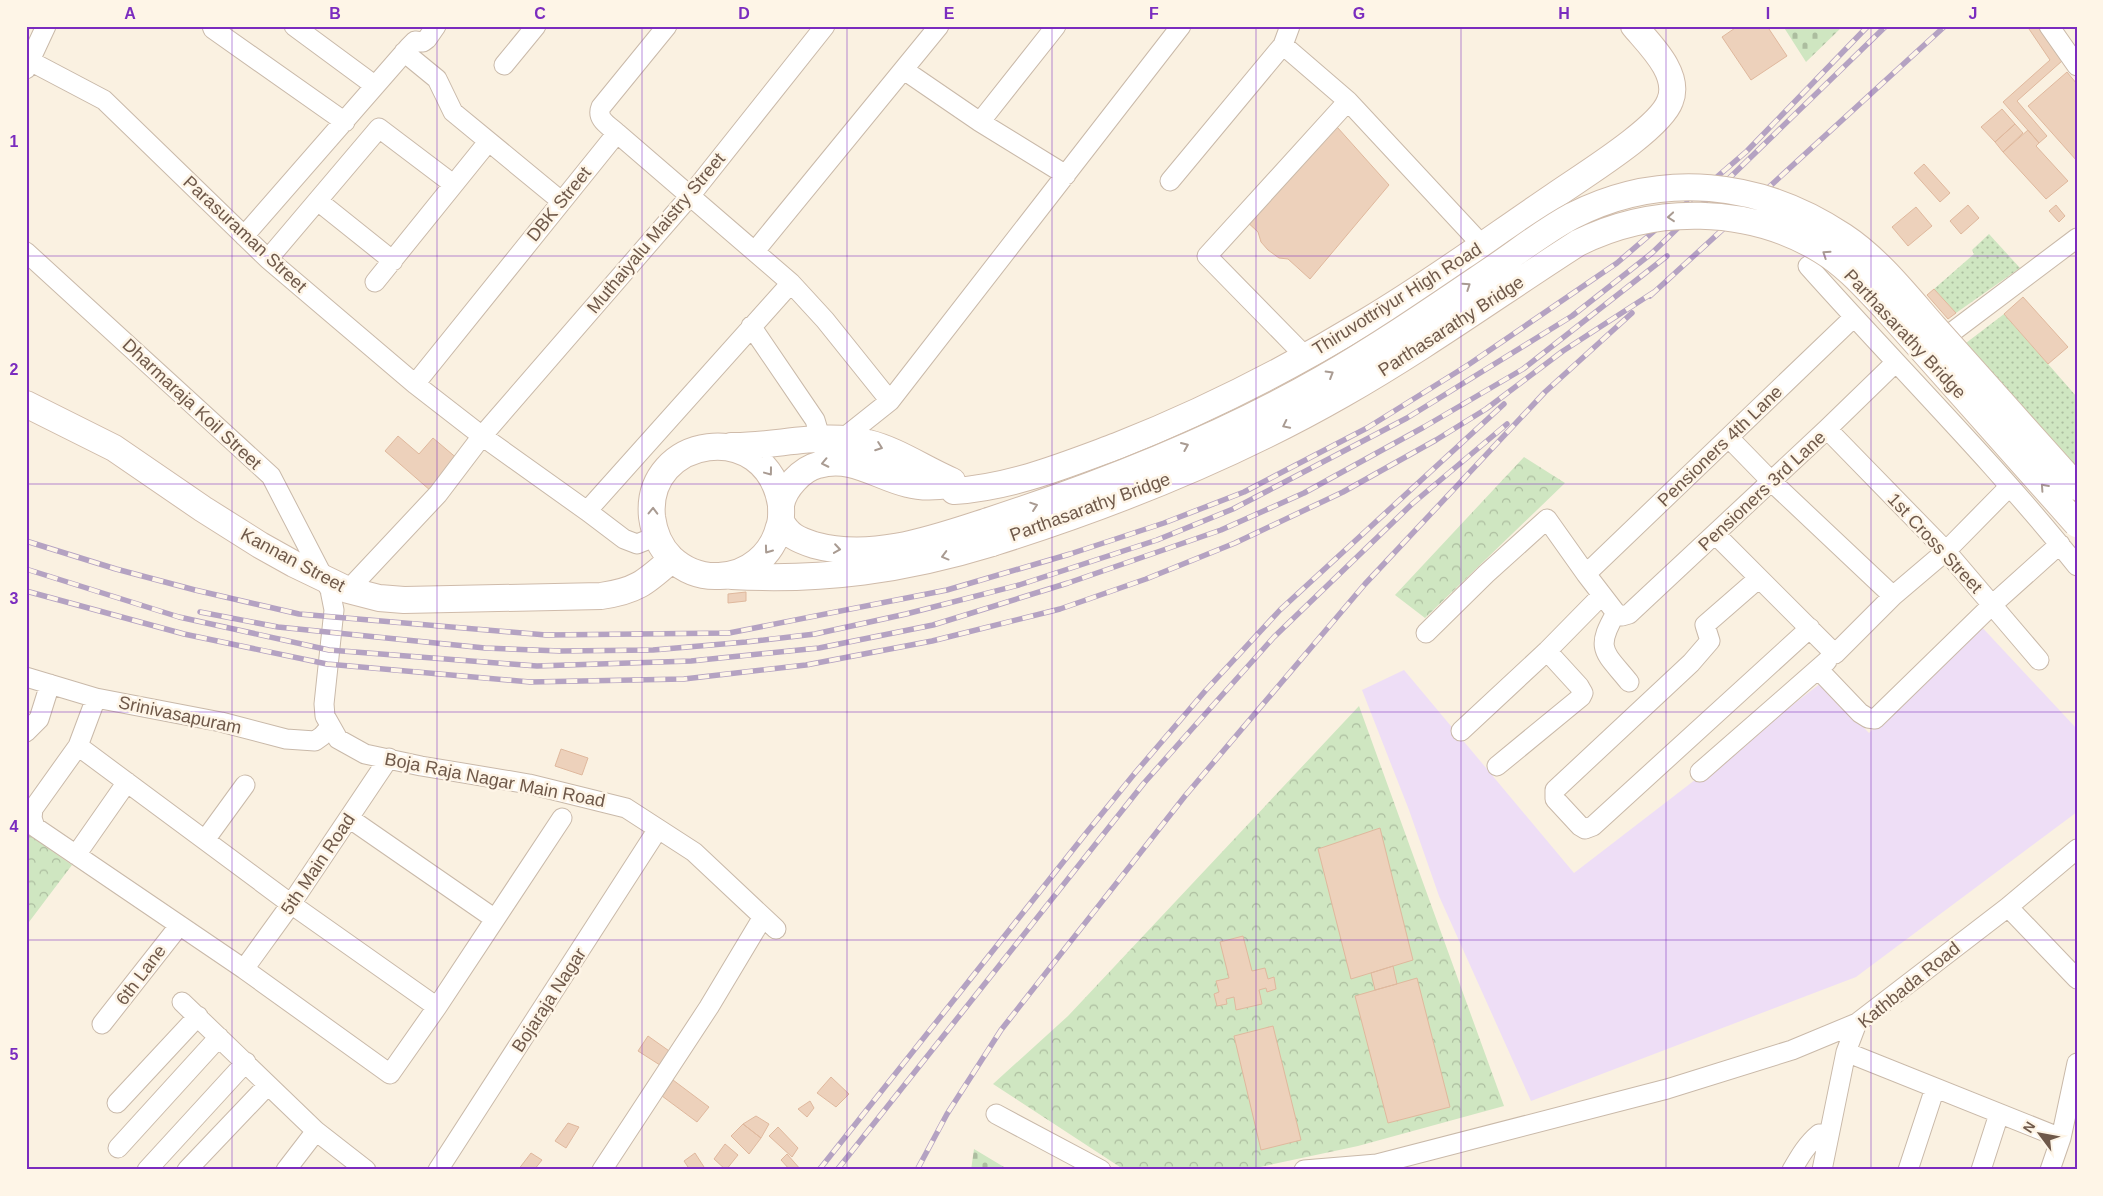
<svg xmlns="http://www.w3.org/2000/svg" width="2103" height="1196" font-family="Helvetica,sans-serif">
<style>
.education{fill:#eedef6}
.grass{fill:url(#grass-dots)}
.cemetery{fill:url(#cemetery-stones)}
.park{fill:url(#park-crowns)}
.building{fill:#edd1bb;stroke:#dfb89d}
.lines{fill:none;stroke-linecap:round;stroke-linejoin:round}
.street-casing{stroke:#c9b9a9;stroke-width:21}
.secondary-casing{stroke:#cfbbaa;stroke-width:28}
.street{stroke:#fff;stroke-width:19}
.secondary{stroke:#fff;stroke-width:26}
.rail-casing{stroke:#b4a2c2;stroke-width:5.5}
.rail{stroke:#fef5e7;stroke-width:4;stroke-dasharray:11;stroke-linecap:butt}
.secondary-bridge-casing{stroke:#cfbbaa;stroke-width:28;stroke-linecap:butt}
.secondary-bridge{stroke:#fff;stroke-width:26}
.oneway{stroke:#a99b92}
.grid{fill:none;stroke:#7b2cbf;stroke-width:1;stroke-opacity:0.55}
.labels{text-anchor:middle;stroke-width:5;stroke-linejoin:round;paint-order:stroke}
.street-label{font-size:18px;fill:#6f594a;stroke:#fef5e7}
.neatline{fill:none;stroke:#7b2cbf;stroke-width:2}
.grid-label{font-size:16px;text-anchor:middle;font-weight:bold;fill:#7b2cbf}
</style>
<defs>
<pattern id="grass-dots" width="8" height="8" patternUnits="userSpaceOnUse" patternTransform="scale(1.25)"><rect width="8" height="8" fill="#cfe6c1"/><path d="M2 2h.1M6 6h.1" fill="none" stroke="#acbd9f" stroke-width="1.8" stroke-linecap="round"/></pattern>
<pattern id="cemetery-stones" width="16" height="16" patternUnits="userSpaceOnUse" patternTransform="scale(1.25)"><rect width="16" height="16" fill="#cfe6c1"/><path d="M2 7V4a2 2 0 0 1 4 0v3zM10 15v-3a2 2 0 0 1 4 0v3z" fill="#acbd9f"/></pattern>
<pattern id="park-crowns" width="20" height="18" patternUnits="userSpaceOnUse" patternTransform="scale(1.25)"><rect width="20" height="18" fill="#cfe6c1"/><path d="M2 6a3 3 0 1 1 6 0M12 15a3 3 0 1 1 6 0" fill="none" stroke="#acbd9f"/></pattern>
</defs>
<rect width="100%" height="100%" fill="#faf1e1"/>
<path class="education" d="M1979,624L2077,729V812L1856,977L1531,1101L1439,896L1409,810L1362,690L1404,670L1574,873L1821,683L1869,733Z"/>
<path class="grass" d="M1989,234L2020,268L1956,313L1934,289L1974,254L1972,250Z
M2004,314L2077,397V469L1966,343Z"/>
<path class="cemetery" d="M1783,26H1843L1806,62Z
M974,1149L1009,1170H971Z"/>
<path class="park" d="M1524,457L1565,483L1425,618L1395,595Z
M1359,706L1504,1106L1358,1146L1260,1167L1123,1169L993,1084L1068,1016Z
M26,833L72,865L26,926Z"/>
<path class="building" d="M1738,26H1767L1787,56L1751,80L1722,37Z
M2027,26H2037L2062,61L2017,101L2047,136L2039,143L2003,102L2050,60Z
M2067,72L2077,84V161L2028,106Z
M2002,109L2015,124L1995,142L1981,127Z
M1329,118L1389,185L1310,279L1288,259L1279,258L1268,250L1261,242L1258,232L1244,219Z
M2015,124L2023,133L2003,152L1995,142Z
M2028,130L2039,143L2036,146L2068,181L2046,199L2003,152Z
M1924,164L1950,193L1940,202L1914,173Z
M1968,205L1979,218L1961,234L1950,221Z
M2056,205L2065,216L2059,222L2049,211Z
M1916,207L1932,226L1908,246L1892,227Z
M1934,289L1956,313L1948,319L1927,295Z
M2023,297L2068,347L2048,364L2004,314Z
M398,436L419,454L433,438L459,460L431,491L385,451Z
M746,592V601L728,603V594Z
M561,749L588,758L582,775L555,766Z
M1380,828L1413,960L1351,979L1318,849Z
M1243,936L1252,971L1265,968L1268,979L1274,977L1276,989L1267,992L1266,988L1259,990L1262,1004L1236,1010L1234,997L1226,999L1227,1004L1217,1006L1214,994L1219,992L1216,981L1229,978L1220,942Z
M1393,966L1397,984L1375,990L1371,973Z
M1417,978L1450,1107L1388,1123L1355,996Z
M1273,1026L1301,1140L1261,1150L1234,1036Z
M648,1036L672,1053L663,1067L638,1051Z
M831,1077L849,1094L836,1107L817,1093Z
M673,1080L709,1107L697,1122L662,1096Z
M810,1101L814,1108L807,1117L798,1109Z
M756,1116L769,1124L761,1138L743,1124Z
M568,1123L579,1127L566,1148L555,1141Z
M743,1124L761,1138L749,1154L731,1136Z
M778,1127L798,1148L792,1157L769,1136Z
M725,1144L738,1155L726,1170L714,1159Z
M531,1153L542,1160L534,1170H518Z
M695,1153L704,1167L701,1170H690L684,1161Z
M787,1154L801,1170H790L781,1160Z"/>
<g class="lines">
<g class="street-casing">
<path id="street" d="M212,26L213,29L345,122
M294,26L374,85
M2049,26L2077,66
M1283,45L1348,101L1482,245
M404,52L437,79L453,112L561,201
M30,61L104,100L268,259L415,384L482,436L587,511L624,539L637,544L657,536
M504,65L536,26
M26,69L46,26
M904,70L980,122L1066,175
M980,122L1056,26
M617,133L791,283L825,320L890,401
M1170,181L1283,45L1290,26
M318,201L393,261
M244,236L409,47L415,41L423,42L427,39L436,26
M755,251L939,26
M26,252L271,476L330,590L334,610L324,704L325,716L338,739L365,754L421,766L529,784L626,808L694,852L776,929
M268,259L379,128L453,184
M1808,266C1897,366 1993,461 2077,566
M375,282L488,142
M751,326L815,420L821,440
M1935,345L2077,238
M1305,356L1207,256L1348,101
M415,384L617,133C608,125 596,119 601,107L667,26
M1827,429L1946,551L2039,660
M1729,438L1771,481L1893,596
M841,440L890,401L1181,26
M587,511L791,283
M1716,535L1835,654L1893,596L1946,551L2009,487
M1586,574L1854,317
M1759,578L1705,625L1710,641L1691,663L1555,790V799L1580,826L1585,829L1593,826L1810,628
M348,590L438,494L482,436L690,196L825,26
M1616,613C1594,650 1605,652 1629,682
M1426,633L1486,574L1547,519L1586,574L1616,613L1622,616L1629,614L1827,429L1896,362
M1818,669L1860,713L1868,718L1875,719L1992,605L2060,544
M26,677L96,698L221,722L286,739L315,741L322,736L330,727
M96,698L78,746L33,809L32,818L35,827L244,969L390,1074L437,1007L562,818
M1461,731L1547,651L1602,595
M26,732L39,719L50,684
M78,746L291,904L437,1007
M1497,766L1581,697L1583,693L1579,686L1547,651
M1700,772L1827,661
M349,818L495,919
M205,840L245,785
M76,855L127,782
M2008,907L2077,979
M244,969L291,904L389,758
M182,1002L316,1131L366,1170
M102,1024L179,926
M1846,1052L2061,1138
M117,1103L198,1016
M996,1114L1101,1170
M118,1148L219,1037
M147,1170L246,1062
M187,1170L268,1085
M286,1170L316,1131
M438,1170L658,829
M602,1170L709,1007L763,917
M1304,1170L1377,1164L1667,1089L1792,1050L1857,1023
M1792,1170C1800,1156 1807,1144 1819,1134L1829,1133
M1822,1170L1846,1052L1857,1023L2008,907L2077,849
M1908,1170L1935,1088
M1981,1170L1999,1114
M2050,1170L2061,1138L2077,1063"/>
</g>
<g class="secondary-casing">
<path id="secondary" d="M26,404L114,448L203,509L260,545L294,564L348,590L379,598L404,600L601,596C637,591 646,582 672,559
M731,446C776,447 823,431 868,443C897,450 924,469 952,481V485
M954,491C1012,487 1063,466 1117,446C1203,412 1288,369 1367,321C1431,283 1492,238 1554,196C1581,177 1660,129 1670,101C1681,74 1650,45 1634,26
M781,505C767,416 644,436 652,517C654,532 660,547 671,558C684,570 701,577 719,576C748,575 772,555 779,527C782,520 781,513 781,505C784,488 802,469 818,465C852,455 877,477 908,484C922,488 936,487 950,485L954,491
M781,521C788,536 799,540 814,545C872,561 933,539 988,521
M732,576C823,581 904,570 992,543"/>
</g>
<use href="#street" class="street"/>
<use href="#secondary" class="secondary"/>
<g class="rail-casing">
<path id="rail" d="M1650,296L1945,26
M26,541L116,569L195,590L299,614L546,635L729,633L947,590L1070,554L1164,523L1244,492L1367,428L1468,365L1617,263L1747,151L1868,26
M26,569L179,617L329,650L537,666L691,661L819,648L933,625L1068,583L1221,530L1304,493L1424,427L1523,369L1667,256
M26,591L184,634L327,664L530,682L684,679L806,665L932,641L1060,609L1146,579L1235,543L1343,492L1436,440L1486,409L1563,351L1654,292
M200,612L278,627L485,648L560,651L653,650L746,642L815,634L906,614L1019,585L1157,540L1233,509L1407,418L1572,316L1652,253L1886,26
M819,1170L1087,832L1135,773L1206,690L1280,610L1504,404
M837,1170L1144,783L1207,712L1274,637L1412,504L1507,424
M917,1170L947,1114L1001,1030L1185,796L1365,584L1545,392L1632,313"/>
</g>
<use href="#rail" class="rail"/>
<g class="secondary-bridge-casing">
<path id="secondary-bridge" d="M988,521C1102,484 1217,439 1322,379C1378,347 1432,310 1485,274C1514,255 1542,232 1572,216C1662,170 1760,181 1843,236C1878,259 1906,295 1934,327C1982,380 2029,434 2077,487
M992,543C1113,505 1233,457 1343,394C1424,348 1500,293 1578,243C1654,205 1748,206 1821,250C1846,265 1866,288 1886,309L2077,524"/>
</g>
<use href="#secondary-bridge" class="secondary-bridge"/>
</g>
<defs><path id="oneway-chevron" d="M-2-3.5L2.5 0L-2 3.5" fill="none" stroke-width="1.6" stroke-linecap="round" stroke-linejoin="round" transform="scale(1.25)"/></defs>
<g class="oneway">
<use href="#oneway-chevron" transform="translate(1671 217) rotate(175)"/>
<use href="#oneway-chevron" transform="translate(1826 254) rotate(-146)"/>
<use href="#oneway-chevron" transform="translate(1467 286) rotate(-34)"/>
<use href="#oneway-chevron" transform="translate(1330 374) rotate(-31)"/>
<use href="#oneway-chevron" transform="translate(1286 425) rotate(154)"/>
<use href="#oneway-chevron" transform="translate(1185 446) rotate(-23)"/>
<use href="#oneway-chevron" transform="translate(879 447) rotate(20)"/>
<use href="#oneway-chevron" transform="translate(825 463) rotate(168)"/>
<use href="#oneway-chevron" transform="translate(769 472) rotate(53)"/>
<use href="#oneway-chevron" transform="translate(2044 487) rotate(-132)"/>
<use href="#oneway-chevron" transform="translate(1034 506) rotate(-19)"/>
<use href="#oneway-chevron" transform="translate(653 511) rotate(-89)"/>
<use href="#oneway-chevron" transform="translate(837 549) rotate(8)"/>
<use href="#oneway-chevron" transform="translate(768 550) rotate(126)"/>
<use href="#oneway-chevron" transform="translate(945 556) rotate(165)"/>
</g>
<path class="grid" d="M232,26V1170M437,26V1170M642,26V1170M847,26V1170M1052,26V1170M1256,26V1170M1461,26V1170M1666,26V1170M1871,26V1170M26,256H2077M26,484H2077M26,712H2077M26,940H2077"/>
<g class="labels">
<g class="street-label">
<text transform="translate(559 204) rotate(-51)" y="6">DBK Street</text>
<text transform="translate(656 233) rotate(-50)" y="6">Muthaiyalu Maistry Street</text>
<text transform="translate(245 234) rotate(43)" y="6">Parasuraman Street</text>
<text transform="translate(1397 299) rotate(-32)" y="6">Thiruvottriyur High Road</text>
<text transform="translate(1451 326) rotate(-33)" y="6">Parthasarathy Bridge</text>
<text transform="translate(1905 334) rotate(47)" y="6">Parthasarathy Bridge</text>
<text transform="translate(192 404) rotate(43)" y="6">Dharmaraja Koil Street</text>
<text transform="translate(1720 446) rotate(-44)" y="6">Pensioners 4th Lane</text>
<text transform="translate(1762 491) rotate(-43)" y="6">Pensioners 3rd Lane</text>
<text transform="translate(1090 507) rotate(-20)" y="6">Parthasarathy Bridge</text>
<text transform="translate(1935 543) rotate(47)" y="6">1st Cross Street</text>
<text transform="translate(293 560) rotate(28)" y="6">Kannan Street</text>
<text transform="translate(180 715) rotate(12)" y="6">Srinivasapuram</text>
<text transform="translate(495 780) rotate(11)" y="6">Boja Raja Nagar Main Road</text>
<text transform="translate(318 864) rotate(-56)" y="6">5th Main Road</text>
<text transform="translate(141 975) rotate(-53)" y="6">6th Lane</text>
<text transform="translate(1909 985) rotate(-39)" y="6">Kathbada Road</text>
<text transform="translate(549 1000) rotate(-57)" y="6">Bojaraja Nagar</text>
</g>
</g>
<rect width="2103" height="1196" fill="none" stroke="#fef5e7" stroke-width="55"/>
<g transform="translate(2040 1134) rotate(302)" stroke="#fef5e7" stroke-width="4" paint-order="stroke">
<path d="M0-4L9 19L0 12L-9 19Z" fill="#6f594a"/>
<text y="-8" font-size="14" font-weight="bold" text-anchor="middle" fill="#6f594a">N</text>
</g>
<rect x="28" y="28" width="2048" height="1140" class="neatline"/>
<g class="grid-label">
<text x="130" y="19">A</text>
<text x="335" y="19">B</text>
<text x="540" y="19">C</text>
<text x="744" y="19">D</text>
<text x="949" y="19">E</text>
<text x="1154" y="19">F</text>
<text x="1359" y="19">G</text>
<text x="1564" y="19">H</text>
<text x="1768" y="19">I</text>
<text x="1973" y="19">J</text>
<text x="14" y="147">1</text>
<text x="14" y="375">2</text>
<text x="14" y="604">3</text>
<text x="14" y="832">4</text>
<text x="14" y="1060">5</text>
</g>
</svg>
